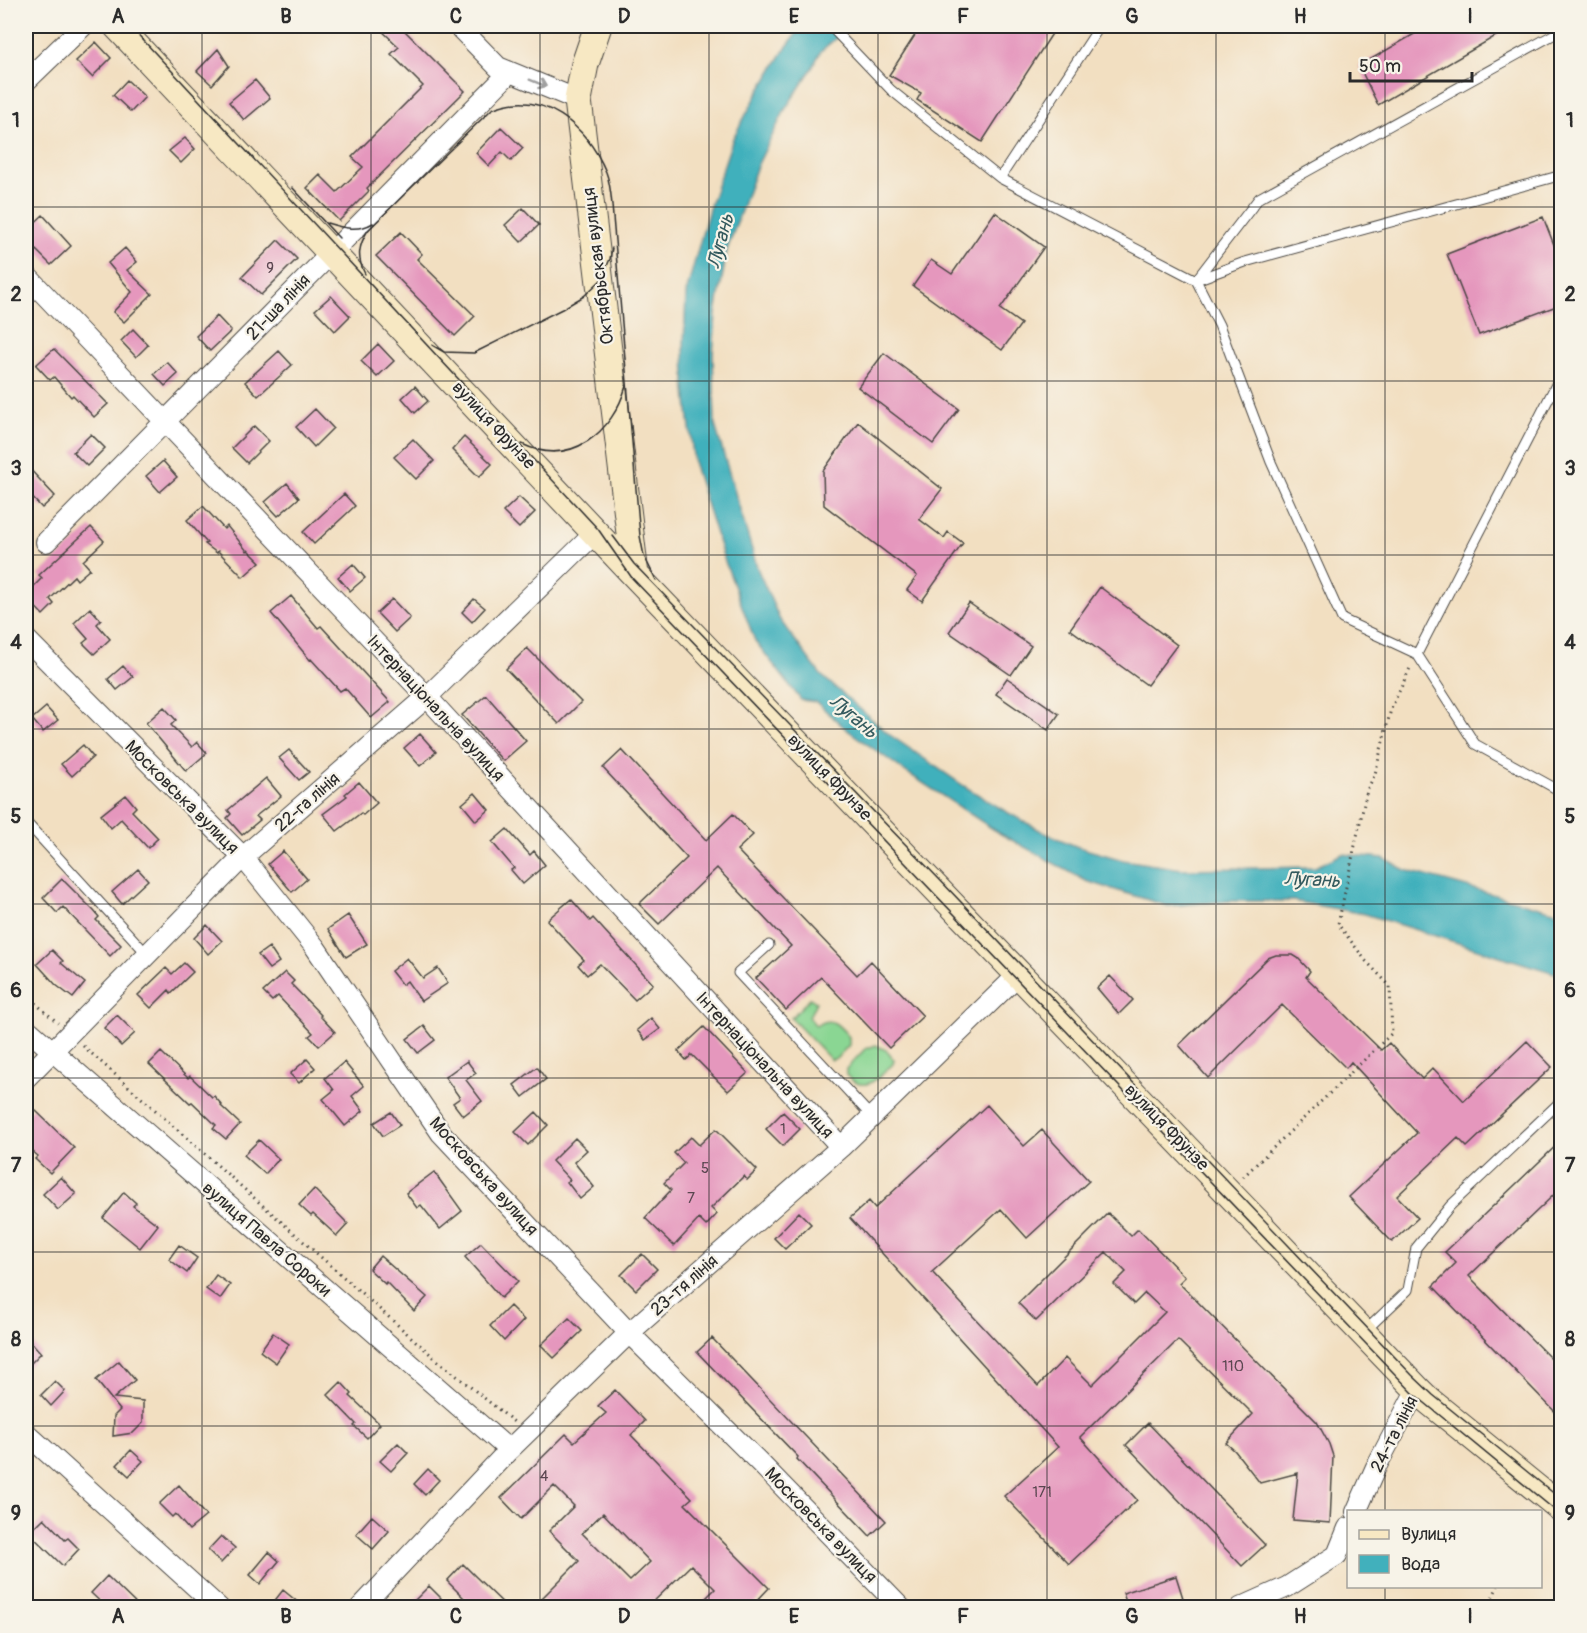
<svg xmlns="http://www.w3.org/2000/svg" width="1587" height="1633" font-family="Pangolin,sans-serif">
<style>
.green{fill:#8ad693;stroke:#5a805f;stroke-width:1.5}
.water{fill:#41b0bc;stroke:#366e74;stroke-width:1.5}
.building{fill:#e597bd;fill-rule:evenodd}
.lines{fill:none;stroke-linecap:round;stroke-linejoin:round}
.lane-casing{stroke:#494642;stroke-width:11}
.street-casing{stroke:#494642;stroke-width:22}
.secondary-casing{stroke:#494642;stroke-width:29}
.path{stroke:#494642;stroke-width:3;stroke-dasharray:1.5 4.5;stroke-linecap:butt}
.lane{stroke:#fff;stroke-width:9}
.street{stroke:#fff;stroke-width:20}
.secondary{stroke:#f7e8c3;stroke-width:27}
.tram{stroke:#2b2b2b;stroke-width:1.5}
.oneway{stroke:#a0a0a0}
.grid{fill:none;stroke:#2b2b2b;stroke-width:1.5;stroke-opacity:0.55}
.labels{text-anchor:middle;stroke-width:4.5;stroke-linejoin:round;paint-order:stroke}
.number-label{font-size:15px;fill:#5a4650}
.street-label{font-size:18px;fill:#2b2b2b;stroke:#f7f3e8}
.water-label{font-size:20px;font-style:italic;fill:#335a5e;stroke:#f7f3e8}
.neatline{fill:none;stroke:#2b2b2b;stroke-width:2}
.grid-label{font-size:20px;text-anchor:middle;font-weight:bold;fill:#2b2b2b}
</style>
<rect width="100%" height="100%" fill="#f7f3e8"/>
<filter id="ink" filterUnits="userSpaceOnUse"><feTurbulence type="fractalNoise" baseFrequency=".0167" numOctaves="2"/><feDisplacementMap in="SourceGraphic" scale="12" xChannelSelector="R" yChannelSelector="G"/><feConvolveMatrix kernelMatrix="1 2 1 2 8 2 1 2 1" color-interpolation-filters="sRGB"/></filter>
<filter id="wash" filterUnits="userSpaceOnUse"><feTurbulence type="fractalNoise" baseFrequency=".008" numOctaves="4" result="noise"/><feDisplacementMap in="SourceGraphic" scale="24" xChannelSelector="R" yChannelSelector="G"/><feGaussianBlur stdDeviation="1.35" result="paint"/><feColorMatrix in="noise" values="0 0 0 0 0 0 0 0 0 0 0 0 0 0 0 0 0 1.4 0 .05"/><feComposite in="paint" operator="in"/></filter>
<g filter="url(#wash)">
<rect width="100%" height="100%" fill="#f2dfc1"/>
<path class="green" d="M810,998L816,1002L809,1017L816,1026C831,1015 839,1025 849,1037V1045L837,1058L831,1060L791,1018Z
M876,1045L886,1050L894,1060L893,1064C877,1079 865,1095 846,1075V1069L865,1049Z"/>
<path class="water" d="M802,26H850L821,51L811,70L786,108L757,166L727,250L716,313L713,355L715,425L758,570L780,620L821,675L890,735L964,786L1005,811L1045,833L1078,847L1123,860L1182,869L1315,867L1342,854L1383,858L1405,870L1561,913V975L1365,914L1293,901H1229L1168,906L1086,881L999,833L906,772L846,729L816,702L801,700L755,641L723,556L694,465L685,382L684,346L686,293L709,209L733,138L757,95L783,52Z"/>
<g id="blocks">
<path class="building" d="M377,26H400L465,91L367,188L369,191L339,221L307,188L320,175L337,192L363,167L352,157L423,86L391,54L399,47Z
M921,26H1057L982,142L917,100L921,93L889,75Z
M1428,26H1513L1378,105L1359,66Z
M96,42L111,58L92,77L76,61Z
M218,49L229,66L212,85L197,71Z
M127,80L145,97L131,112L113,95Z
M255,80L270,98L244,120L229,102Z
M501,127L523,148L511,161L502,152L489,166L476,153Z
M185,138L195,149L181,163L169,151Z
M523,208L539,225L521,242L505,225Z
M995,212L1044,247L1000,309L1021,324L1002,350L913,286L931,260L952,274Z
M43,215L71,246L51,265L36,250L34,252L26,243V231Z
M1543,217L1562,265V304L1479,335L1447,254Z
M401,232L422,254L417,259L475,316L455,336L376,256Z
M278,240L297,259L261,295L242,277Z
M125,248L137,262L127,270L152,294L124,322L113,312L132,292L108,263Z
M331,296L350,316L335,331L315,310Z
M217,316L231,331L210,351L196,336Z
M133,329L148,345L136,357L121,341Z
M378,344L394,361L377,377L361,361Z
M54,349L108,404L94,417L73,395L71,397L54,377L50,380L36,365Z
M279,351L292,365L258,396L245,382Z
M884,353L959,409L933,444L858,387Z
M167,362L178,374L165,386L154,374Z
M415,386L428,401L415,413L402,398Z
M315,409L333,428L314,447L296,427Z
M858,422L942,489L919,519L944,538L948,532L963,543L922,601L907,590L917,576L824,505L823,471Z
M254,426L269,441L247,463L232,448Z
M91,434L105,448L87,466L73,452Z
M464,437L492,464L479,477L452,450Z
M413,439L434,461L416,479L394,457Z
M163,461L177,477L160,492L146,476Z
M26,465L55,496L42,508L26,491Z
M287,483L299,498L278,516L265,502Z
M344,494L355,506L314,544L303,532Z
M519,497L535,512L519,528L503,512Z
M203,506L224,529L227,526L247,551L248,550L260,562L243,577L218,551L217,553L205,544L207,543L187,520Z
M91,527L104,541L83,561L90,569L77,580L74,576L50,599L54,604L43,615L26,597V594L42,578L39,575Z
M353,564L365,578L350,591L338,577Z
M1100,587L1177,645L1147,685L1070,629Z
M291,596L318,628L321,626L390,702L371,718L345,688L340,691L311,659L310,660L271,613Z
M392,599L410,618L395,632L377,613Z
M474,599L485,608L472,622L462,612Z
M969,603L1031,646L1011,675L949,632Z
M90,608L101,620L97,624L110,639L94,654L83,643L88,639L74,623Z
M527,648L581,702L559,724L506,669Z
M123,666L133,677L117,690L108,679Z
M1007,678L1059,714L1048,730L996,694Z
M486,695L526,741L503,761L462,715Z
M46,707L58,720L43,732L32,719Z
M164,707L176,720L171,725L192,747L197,742L207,753L186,771L146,723Z
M420,734L436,752L420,766L404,748Z
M83,745L93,757L72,776L61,764Z
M289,750L309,772L299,780L279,758Z
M622,750L706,840L733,814L753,835L737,850L857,975L871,961L923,1016L889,1048L821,977L786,1010L756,978L791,946L717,868L659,924L639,904L687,858L603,768Z
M266,778L281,796L256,816L260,820L242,835L227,818L231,814L228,810Z
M359,782L377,803L363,815L361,813L337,831L323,814L347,796L345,794Z
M475,793L489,810L476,821L462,804Z
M126,795L136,807L132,811L158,838L148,848L121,819L111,828L101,815Z
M507,829L530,855L534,851L545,865L523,884L511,870L514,868L492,842Z
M283,851L307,879L292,892L268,864Z
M138,869L148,880L122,904L112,892Z
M62,879L94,911L99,917L96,920L121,945L110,956L63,907L57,913L43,898Z
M571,899L590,921L593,918L653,984L635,1000L600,964L587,975L578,965L584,960L547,920Z
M348,915L367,944L346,957L328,929Z
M207,925L222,941L208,954L194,938Z
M269,947L279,962L269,969L258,955Z
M52,950L63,961L61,963L85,983L73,998L56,985L37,964Z
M1276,955H1293L1298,958L1310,971L1306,977L1381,1050L1389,1043L1422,1079L1433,1068L1464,1101L1527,1041L1552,1067L1467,1147L1458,1138L1397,1196L1418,1218L1392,1242L1349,1197L1417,1133L1351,1062L1346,1068L1282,1005L1208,1078L1179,1045L1268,958Z
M407,958L423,978L438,968L448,983L421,1001L407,981L402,985L391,971Z
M184,963L193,972L171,993L169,990L151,1008L138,995L166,968L172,974Z
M285,972L294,981L291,984L321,1015L320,1016L335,1032L319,1046L309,1036L313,1033L278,996L272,1001L263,992Z
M1110,976L1133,1000L1119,1014L1097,988Z
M117,1015L135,1033L121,1046L104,1028Z
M651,1018L660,1029L645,1040L637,1030Z
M424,1026L435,1040L418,1053L407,1039Z
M704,1027L748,1073L728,1091L692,1055L686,1060L678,1051Z
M161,1052L188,1078L190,1076L212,1097L214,1096L222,1105L221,1106L240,1124L226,1139L213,1128L216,1125L192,1102L190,1103L149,1064Z
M307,1059L315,1068L299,1083L290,1074Z
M467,1061L476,1073L466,1080L482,1101L463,1116L453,1103L460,1098L445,1077Z
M344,1062L364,1086L352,1096L363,1111L345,1126L323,1099L334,1090L325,1078Z
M537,1067L546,1079L523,1097L514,1085Z
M987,1105L1024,1146L1042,1130L1089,1181L1027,1238L1001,1209L932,1272L1038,1386L1065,1358L1092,1385L1165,1312L1145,1293L1134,1304L1114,1284L1126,1272L1106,1252L1036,1321L1018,1303L1108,1213L1131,1236L1138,1229L1185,1277L1179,1283L1317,1422L1329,1444L1333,1456L1330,1523L1293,1520L1298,1473L1260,1483L1235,1451L1226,1443L1253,1414L1178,1340L1080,1437L1137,1500L1069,1564L1004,1496L1058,1447L850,1218L869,1201L875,1208Z
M33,1108L74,1148L50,1173L35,1159L38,1156L26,1146V1116Z
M391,1112L400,1125L383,1136L374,1123Z
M536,1112L548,1125L528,1145L515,1132Z
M783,1112L800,1129L783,1146L766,1129Z
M716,1129L757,1170L747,1180L744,1176L711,1208L717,1214L706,1226L699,1219L674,1246L645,1218L671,1190L664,1183L684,1163L674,1153L691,1137L699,1145Z
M575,1138L587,1150L574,1162L594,1187L580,1199L567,1182L570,1180L552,1161Z
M259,1140L279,1159L265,1174L244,1155Z
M1562,1140V1187L1469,1276L1562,1370V1419L1433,1286L1456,1263L1445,1252Z
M434,1172L462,1211L440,1229L421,1205L417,1208L406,1193Z
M61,1177L76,1194L58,1210L43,1194Z
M314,1189L348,1224L337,1236L313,1214L311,1216L299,1205Z
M124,1192L136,1203L133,1206L158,1225L140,1248L103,1218Z
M799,1212L811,1224L785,1249L774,1238Z
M481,1243L518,1281L501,1298L465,1257Z
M179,1245L197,1258L187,1273L169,1259Z
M642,1254L657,1269L636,1290L621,1275Z
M380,1256L427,1297L414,1311L386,1282L385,1284L369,1269Z
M216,1275L230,1285L220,1299L206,1289Z
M510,1306L524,1320L504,1341L490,1326Z
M569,1318L582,1331L554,1358L541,1345Z
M273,1333L289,1344L276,1363L260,1351Z
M26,1336L41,1353L26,1368Z
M712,1338L886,1521L870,1536L797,1459L798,1457L697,1352Z
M119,1361L135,1380L114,1398L143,1401V1423L133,1433L113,1436L114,1416L120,1410L96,1380Z
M55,1381L65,1391L51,1406L41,1395Z
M341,1382L352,1394L350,1396L380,1424L367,1438L354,1426L356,1424L328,1395Z
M615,1390L645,1421L631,1435L692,1498L685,1504L769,1588L750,1608H696L715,1589L691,1565L647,1608H549L541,1599L579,1561L549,1531L574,1506L554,1486L521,1519L501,1498L566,1434L574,1442L606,1413L598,1406ZM603,1513L650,1562L630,1581L582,1533Z
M1148,1423L1265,1545L1242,1566L1126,1445Z
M398,1443L408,1453L391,1471L380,1461Z
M131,1450L143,1461L129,1476L117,1465Z
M428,1469L439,1480L425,1495L414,1484Z
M179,1485L206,1516L189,1530L175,1514L172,1517L159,1504Z
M372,1516L389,1531L373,1549L356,1534Z
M44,1518L65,1540L68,1538L79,1549L63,1566L29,1533Z
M221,1536L235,1548L221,1563L208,1550Z
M269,1552L279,1561L260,1584L250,1575Z
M463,1564L475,1576L508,1608H474L447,1581Z
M107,1576L140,1608H107L91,1593Z
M1176,1576L1183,1598L1150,1608H1128L1123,1593Z
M429,1586L441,1598L432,1608H407Z
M283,1590L305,1608H269Z"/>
</g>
</g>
<g filter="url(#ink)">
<use href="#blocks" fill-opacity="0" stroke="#494642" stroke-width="1.5"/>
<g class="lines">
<g class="lane-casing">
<path id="lane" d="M830,26L891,90L1000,178L1196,280L1245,262L1562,175
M1562,30L1259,198L1196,280L1219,325L1271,462L1342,619L1417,654L1475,744L1562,792
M1000,178L1100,26
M1417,654L1562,373
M26,822L147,954
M769,945L738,973L872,1117
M1365,1331L1408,1290L1416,1248L1450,1206L1562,1100"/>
</g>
<g class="street-casing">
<path id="street" d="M458,26L498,67L578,100
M26,81L83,26
M26,275L427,697L841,1147
M46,542L510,72
M26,639L243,857L315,947L441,1133L629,1333L761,1464L901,1608
M26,1028L509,1450
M26,1078L243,857L427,697L595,533
M26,1433L219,1608
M1356,1512L1376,1467L1417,1389
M360,1608L509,1450L629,1333L841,1147L1019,974
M1240,1608L1287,1587L1337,1555L1348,1528"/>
</g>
<g class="secondary-casing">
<path id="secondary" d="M117,26L635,575L1417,1389L1429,1401L1562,1509
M598,26L585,64L578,100L635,575"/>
</g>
<path class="path" d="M26,563L34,554
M26,995L58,1023
M83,1046L437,1360L514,1422
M1243,1177L1392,1033L1390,986L1366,961L1338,924L1367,790L1375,774L1391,709L1411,666
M1487,1608L1498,1586"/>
<use href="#lane" class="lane"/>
<use href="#street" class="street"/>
<use href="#secondary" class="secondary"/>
<path class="tram" d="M130,26L598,529L632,578L1414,1394L1562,1516
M292,187L339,238
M327,223C343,228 358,232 373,223
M365,274C356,257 359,245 368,230L492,109C543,87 587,127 606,172C610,182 611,194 612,205L640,536L644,556L656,580
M432,345L444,352L474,353L562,309L584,296L601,280L610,259L612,248
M522,444C571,468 613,432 626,386
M613,536L634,564L939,879L1412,1375L1433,1395L1562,1500"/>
</g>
<defs><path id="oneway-shaft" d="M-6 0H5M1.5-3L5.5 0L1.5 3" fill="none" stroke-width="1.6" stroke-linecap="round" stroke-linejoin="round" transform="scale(1.5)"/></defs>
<use class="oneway" href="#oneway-shaft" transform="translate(538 83) rotate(22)"/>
</g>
<path class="grid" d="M202,26V1608M371,26V1608M540,26V1608M709,26V1608M878,26V1608M1047,26V1608M1216,26V1608M1385,26V1512M26,207H1562M26,381H1562M26,555H1562M26,729H1562M26,904H1562M26,1078H1562M26,1252H1562M26,1426H1562M1385,1586V1608"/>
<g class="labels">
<g class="number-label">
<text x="270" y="273">9</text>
<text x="783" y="1134">1</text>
<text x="705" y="1173">5</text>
<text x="691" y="1203">7</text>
<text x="1233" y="1371">110</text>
<text x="544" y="1481">4</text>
<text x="1042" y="1497">171</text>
</g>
<g class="street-label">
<text transform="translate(598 266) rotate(-97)" y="6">Октябрьская вулиця</text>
<text transform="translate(278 307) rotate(-46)" y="6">21-ша лінія</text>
<text transform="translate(494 425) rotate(47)" y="6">вулиця Фрунзе</text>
<text transform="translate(436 708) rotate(47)" y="6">Інтернаціональна вулиця</text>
<text transform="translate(830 777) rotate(46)" y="6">вулиця Фрунзе</text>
<text transform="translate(182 797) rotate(45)" y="6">Московська вулиця</text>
<text transform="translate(307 802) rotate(-41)" y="6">22-га лінія</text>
<text transform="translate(765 1065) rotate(47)" y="6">Інтернаціональна вулиця</text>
<text transform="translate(1167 1127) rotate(46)" y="6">вулиця Фрунзе</text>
<text transform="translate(484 1176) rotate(48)" y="6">Московська вулиця</text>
<text transform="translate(267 1239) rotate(41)" y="6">вулиця Павла Сороки</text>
<text transform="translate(684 1285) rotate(-41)" y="6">23-тя лінія</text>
<text transform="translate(1394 1434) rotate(-63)" y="6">24-та лінія</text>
<text transform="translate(821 1525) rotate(46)" y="6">Московська вулиця</text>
</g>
<g class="water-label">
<text transform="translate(720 241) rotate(-75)" y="7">Лугань</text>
<text transform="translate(854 716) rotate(40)" y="7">Лугань</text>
<text transform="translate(1312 879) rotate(2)" y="7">Лугань</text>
</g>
</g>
<rect width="1587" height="1633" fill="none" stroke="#f7f3e8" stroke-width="66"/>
<rect x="1347" y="1510" width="195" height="78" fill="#f7f3e8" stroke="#a5a39c" stroke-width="1.5"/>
<rect x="1359" y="1530" width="30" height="9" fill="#f7e8c3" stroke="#a5a39c" stroke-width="1.5"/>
<text x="1401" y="1540" font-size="18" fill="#2b2b2b">Вулиця</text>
<rect x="1359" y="1555" width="30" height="18" fill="#41b0bc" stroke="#a5a39c" stroke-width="1.5"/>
<text x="1401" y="1570" font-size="18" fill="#2b2b2b">Вода</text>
<path d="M1350 72v9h122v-9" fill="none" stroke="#2b2b2b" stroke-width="3"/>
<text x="1359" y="72" font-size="18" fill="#2b2b2b" stroke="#f7f3e8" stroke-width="4.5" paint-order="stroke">50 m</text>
<rect x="33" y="33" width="1521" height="1567" class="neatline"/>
<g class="grid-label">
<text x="118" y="23">A</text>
<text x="286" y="23">B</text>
<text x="456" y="23">C</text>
<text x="624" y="23">D</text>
<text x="794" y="23">E</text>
<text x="963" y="23">F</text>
<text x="1132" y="23">G</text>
<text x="1300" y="23">H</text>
<text x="1470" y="23">I</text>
<text x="16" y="127">1</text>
<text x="1570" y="127">1</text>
<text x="16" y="301">2</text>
<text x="1570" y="301">2</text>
<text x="16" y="475">3</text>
<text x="1570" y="475">3</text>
<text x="16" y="649">4</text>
<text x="1570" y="649">4</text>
<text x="16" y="823">5</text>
<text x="1570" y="823">5</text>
<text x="16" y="997">6</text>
<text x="1570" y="997">6</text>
<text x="16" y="1172">7</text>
<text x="1570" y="1172">7</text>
<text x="16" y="1346">8</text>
<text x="1570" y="1346">8</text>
<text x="16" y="1520">9</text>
<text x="1570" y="1520">9</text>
<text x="118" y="1623">A</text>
<text x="286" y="1623">B</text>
<text x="456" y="1623">C</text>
<text x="624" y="1623">D</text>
<text x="794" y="1623">E</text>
<text x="963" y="1623">F</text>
<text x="1132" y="1623">G</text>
<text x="1300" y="1623">H</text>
<text x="1470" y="1623">I</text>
</g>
</svg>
